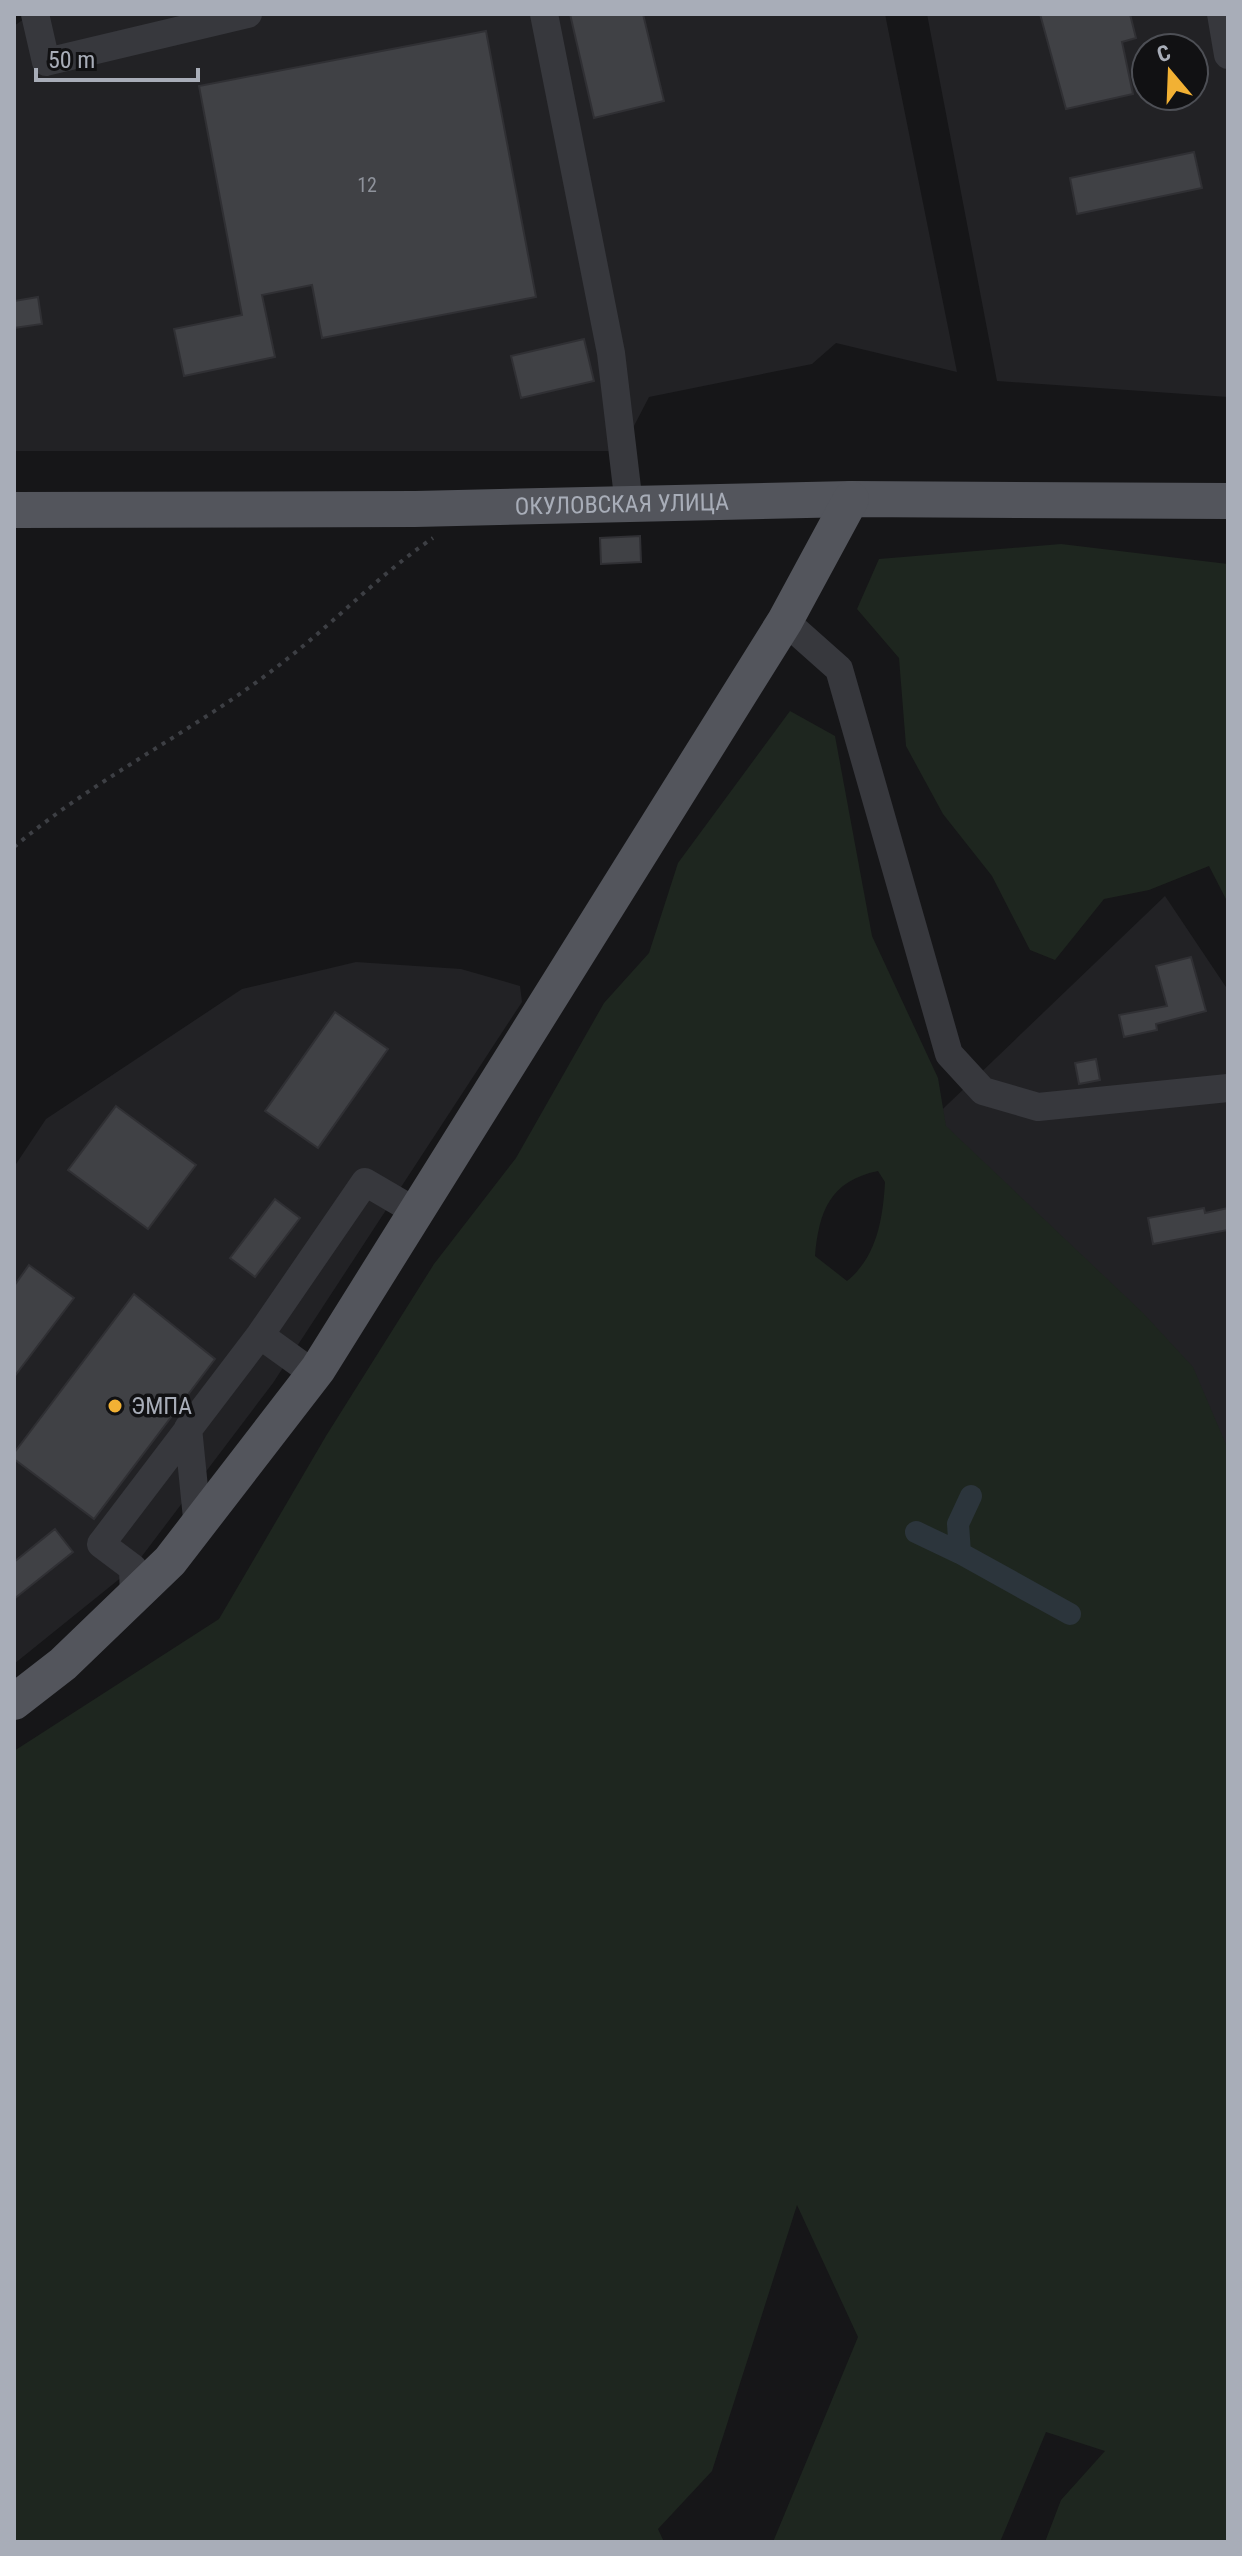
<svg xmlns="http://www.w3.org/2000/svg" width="1242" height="2556" font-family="'Roboto Condensed',sans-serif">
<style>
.built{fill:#222225;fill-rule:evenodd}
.green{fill:#1e261f;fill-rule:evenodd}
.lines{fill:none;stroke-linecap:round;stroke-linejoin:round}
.canal{stroke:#2c353c;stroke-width:22}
.building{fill:#404145;stroke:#303034;stroke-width:2}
.path{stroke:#3d3f44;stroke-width:4;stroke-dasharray:4 6;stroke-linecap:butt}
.minor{stroke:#37383d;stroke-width:28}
.major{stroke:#53555c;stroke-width:36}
.poi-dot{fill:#f2b134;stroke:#111113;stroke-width:3}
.labels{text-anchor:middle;stroke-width:7;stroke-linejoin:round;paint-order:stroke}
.number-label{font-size:20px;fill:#8e929b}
.street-label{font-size:24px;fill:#a8adb8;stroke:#111113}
.poi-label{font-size:24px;fill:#a8adb8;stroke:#111113;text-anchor:start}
</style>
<rect width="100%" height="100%" fill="#161618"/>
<path class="built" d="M31,14H885L957,372L836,343L812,364L649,397L621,451H14V26Z
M927,14H1228V397L997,381ZM1146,48H1194V96H1146Z
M1165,896L1228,990V1699L924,1127Z
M356,962L461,969L520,986L522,1002L273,1383L133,1568L14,1664V1167L46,1119L242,989Z"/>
<path class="green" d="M1061,544L1228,564V903L1209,866L1149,890L1104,899L1055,960L1030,950L992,876L943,814L906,746L899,658L857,609L879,559Z
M790,711L835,736L872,936L938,1078L946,1126L1143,1313L1193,1367L1228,1449V2542H1045L1061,2500L1105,2451L1046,2432L1000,2542H773L858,2337L797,2205L712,2471L658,2529L664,2542H14V1751L219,1619L326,1436L434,1264L516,1158L604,1003L649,953L678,863ZM878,1171L885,1182C883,1218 877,1257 847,1281L815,1256C819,1211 830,1181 878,1171Z"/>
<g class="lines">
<path class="canal" d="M971,1496L958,1524L960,1553L1070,1614
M916,1532L960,1553"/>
</g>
<path class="building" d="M570,14H643L664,101L594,118Z
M1040,14H1130L1136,38L1122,42L1133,94L1066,109Z
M486,31L536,297L322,338L312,285L262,295L275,357L184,376L174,329L242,315L199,86Z
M1194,152L1202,188L1077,214L1070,178Z
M38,297L42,324L14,328V301Z
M584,339L594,381L521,398L511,356Z
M640,536L641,562L601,564L600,538Z
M1191,957L1206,1011L1156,1024L1157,1030L1124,1037L1119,1015L1167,1006L1156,966Z
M335,1012L388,1049L318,1148L265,1111Z
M1096,1059L1100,1080L1079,1084L1075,1063Z
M116,1106L196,1165L148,1229L68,1170Z
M275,1199L300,1218L255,1277L230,1258Z
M1204,1208L1205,1213L1228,1208V1230L1153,1244L1148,1218Z
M29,1265L74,1298L14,1377V1286Z
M134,1294L215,1359L94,1519L14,1459V1453Z
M55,1529L73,1552L14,1599V1562Z"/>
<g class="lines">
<path class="path" d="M14,847C99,775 201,728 287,659C337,620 380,574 433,538"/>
<path class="minor" d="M35,14L46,62L248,14
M544,14L611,353L629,505
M1221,14L1228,55
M785,621L839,669L949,1054L983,1091L1038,1107L1228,1088
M314,1374L260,1335L365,1182L418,1213
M188,1428L198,1528
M134,1599L133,1568L101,1544L260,1335"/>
<g class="major">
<path id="s1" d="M14,510L415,509L851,499L1228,501"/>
<path d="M14,1702L63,1664L170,1561L318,1369L785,621L851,499"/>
</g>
</g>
<circle class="poi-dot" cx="115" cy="1406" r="8"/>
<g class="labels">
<g class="number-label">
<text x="367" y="192">12</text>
</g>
<g class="street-label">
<text dy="8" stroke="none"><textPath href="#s1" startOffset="608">ОКУЛОВСКАЯ УЛИЦА</textPath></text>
</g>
<g class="poi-label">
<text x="131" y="1414">ЭМПА</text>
</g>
</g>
<rect width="1242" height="2556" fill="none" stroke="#a8adb8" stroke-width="32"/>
<g transform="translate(1170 72) rotate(341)"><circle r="38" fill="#111113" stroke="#4d4f55" stroke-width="2"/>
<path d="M0-6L14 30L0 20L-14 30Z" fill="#f2b134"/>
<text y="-12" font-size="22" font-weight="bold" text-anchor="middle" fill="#a8adb8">С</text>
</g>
<path d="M36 68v12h162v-12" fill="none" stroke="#a8adb8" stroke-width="4"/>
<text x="48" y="68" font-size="24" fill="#a8adb8" stroke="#111113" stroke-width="6" paint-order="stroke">50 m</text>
</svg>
